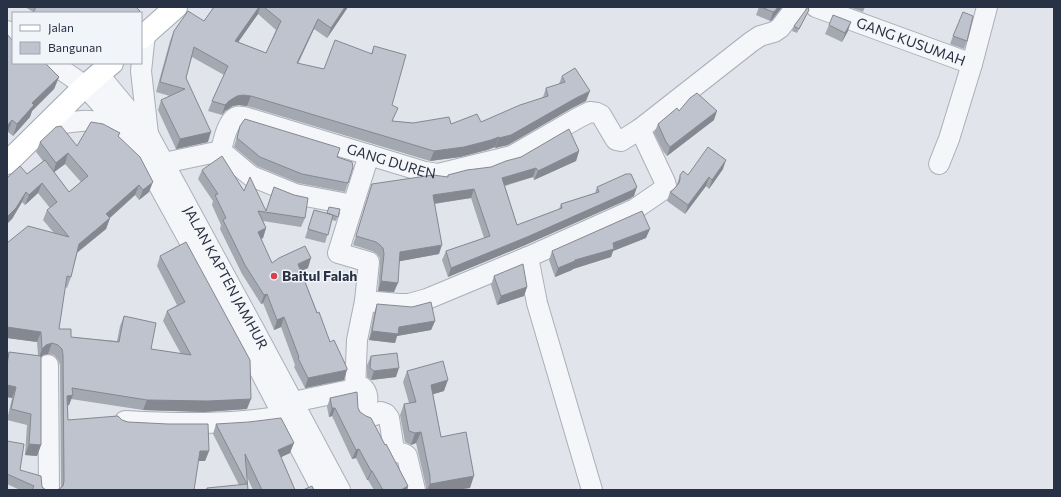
<svg xmlns="http://www.w3.org/2000/svg" width="1061" height="497" font-family="Commissioner,sans-serif">
<style>
.lines{fill:none;stroke-linecap:round;stroke-linejoin:round}
.minor-casing{stroke:#aaafb9;stroke-width:22}
.major-casing{stroke:#a0a8b7;stroke-width:24}
.minor{stroke:#f4f6f9;stroke-width:20}
.major{stroke:#fff;stroke-width:22}
.wall{fill:#a3a8b1;fill-rule:evenodd}
.shaded-wall{fill:#858890}
.building{fill:#bec3ce;stroke:#858890}
.poi-dot{fill:#d6404f;stroke:#f1f4f8;stroke-width:1.5}
.labels{text-anchor:middle;stroke-width:3;stroke-linejoin:round;paint-order:stroke}
.street-label{font-size:14px;fill:#293144;stroke:#f1f4f8}
.poi-label{font-size:14px;font-weight:bold;fill:#293144;stroke:#f1f4f8;text-anchor:start}
</style>
<rect width="100%" height="100%" fill="#e1e5eb"/>
<g class="lines">
<g class="minor-casing">
<g id="minor">
<path id="s1" d="M816,7L972,64L987,7"/>
<path d="M7,31L13,35"/>
<path d="M145,34L141,71L148,134"/>
<path d="M52,63L85,86L136,144L245,342L322,490"/>
<path id="s2" d="M99,75L148,134L256,333L340,490"/>
<path d="M43,127C65,123 90,116 112,126C116,128 119,130 123,132"/>
<path d="M221,151L251,176L295,194L353,205L369,155"/>
<path id="s3" d="M164,163L221,151C223,142 228,119 237,117C239,116 242,117 244,117L425,172L438,174L512,156L578,118L590,112L597,113L601,115L614,137L616,140L621,141L640,129L751,42L760,36L774,32L780,28L796,7"/>
<path d="M939,164L949,139L972,64"/>
<path d="M353,205L338,253L369,262L365,301L357,340L355,389L362,387C370,393 367,404 366,413C371,418 376,415 381,412L386,414L389,418L394,450C398,454 404,452 407,456L415,490"/>
<path d="M528,257L537,303L592,490"/>
<path d="M365,301L399,304H409L427,299L528,257L635,209L664,189L666,186L665,182L640,129"/>
<path d="M48,365L49,490"/>
<path d="M293,402L355,389"/>
<path d="M125,421C178,424 231,425 283,416"/>
</g>
</g>
<g class="major-casing">
<path id="major" d="M141,38L176,7
M7,163L85,86L112,63"/>
</g>
<use href="#minor" class="minor"/>
<use href="#major" class="major"/>
</g>
<path class="wall" d="M25,7H136L139,13H33V12Z
M214,7H348L346,10L327,38L314,29L298,64L324,69L371,54L374,46L392,105L393,121L413,123L451,124L481,122L543,97L546,88L559,84L562,76L586,101L572,108L508,145L495,148V147L487,150L460,157L430,161L247,106L239,105L233,106L225,111L222,115L208,111L212,101L224,75L192,57L186,78L208,142L176,149L158,110L161,100L170,96L156,92L170,41L174,31L204,21ZM258,14L276,30L266,53L238,42Z
M759,7H782L772,20L770,21L756,15Z
M849,7H865L863,12Z
M807,14L797,33L792,31L794,26Z
M829,25L848,31L842,42L825,34Z
M7,34L13,63L59,77L54,89L32,111L30,117L13,136L8,132L7,133Z
M953,36L967,41L964,49L950,44Z
M679,111L714,120L667,156L663,151L654,133L658,124Z
M240,126L337,157L348,183L345,192L298,183L257,166L234,147Z
M120,133L118,136L149,192L139,200L135,195L110,218L106,229L77,253L71,277L67,288L65,287L59,329L71,337L117,341L120,326L124,316L151,349L181,354L163,321L167,311L177,305L157,266L160,256L247,409L204,412L143,410L71,399L69,405L67,406L68,420H122L209,451L205,461H198L59,489L61,488L60,365L58,360L54,355L48,354L43,355L41,357V445L37,456L25,455L27,425L7,420L12,398L7,397V357L9,352L38,356L37,342L7,338V243L54,233L43,220L47,210L50,208L38,193L25,205L22,202L12,219L27,174L43,161L36,152L40,142L77,146ZM65,164L81,182L69,192L54,172Z
M579,151L576,161L534,180L533,177L505,186L517,225L559,209L561,204L595,193L597,187L634,196L629,199L523,246L448,277L442,260L446,251L484,238L471,198L435,204L439,254L399,261L394,292L378,291L380,263V258L377,254L372,251L353,245L372,184L447,177L448,175Z
M723,169L709,189L706,186L685,214L667,201L670,192L674,189L677,185V184L680,175H688Z
M202,170L244,191L266,211L274,187L305,218L301,227L263,221L266,228L263,238L261,239L272,263L308,268L301,271L344,380L305,388L294,367L295,365L281,327L274,330L263,303L261,304L242,274L220,229L221,225L212,205L213,201L198,179Z
M340,209L336,221L332,220L325,243L305,238L314,210L327,214Z
M646,238L613,251L611,257L573,269L572,270L555,277L549,260L552,251Z
M494,276L527,287L524,296L497,305L491,285Z
M377,304L435,321L431,330L397,336L395,343L369,340L374,313Z
M371,356L396,377L371,380L367,377V365Z
M407,371L444,391L433,394L441,437L470,488L455,490H426V487L416,443L411,445L405,442L400,415L404,404L409,403L403,382Z
M330,398L358,408L360,412L385,445L408,486L407,490H374L368,480H367L356,458L352,459L332,416L329,417L327,407Z
M216,424L290,453L281,457L295,490H253L247,477L248,490H206L207,488L239,485L213,434Z
M7,441L20,470L46,490H20L7,484Z"/>
<path class="shaded-wall" d="M259,7H260L258,14L232,51L235,41Z
M345,7H348L346,10L327,38L331,28Z
M778,7H782L772,20L770,21L773,12Z
M318,19L314,29L293,73L297,63Z
M851,22L848,31L842,42L845,33Z
M59,77L54,89L32,111L30,117L13,136L17,124L32,103Z
M590,91L586,101L572,108L508,145L495,148L499,138Z
M243,95L251,96L247,106L239,105L233,106L225,111L222,115L225,105L229,101L237,96Z
M717,111L714,120L667,156L670,147Z
M12,120L8,132L7,133V126Z
M211,132L208,142L176,149L180,139Z
M499,137L495,147L487,150L460,157L430,161L434,151Z
M579,151L576,161L534,180L538,171Z
M68,153L65,164L53,173L56,163Z
M726,160L723,169L709,189L712,180Z
M536,168L533,177L499,187L502,178Z
M709,177L706,186L685,214L688,205Z
M153,182L149,192L139,200L143,190Z
M42,183L38,193L25,205L29,195Z
M139,185L135,195L103,224L106,214Z
M637,187L634,196L629,199L523,246L448,277L451,268Z
M474,189L471,198L430,204L433,195Z
M26,192L22,202L12,219L7,224V217Z
M110,218L106,229L75,254L79,244Z
M266,228L263,238L254,242L258,232Z
M650,229L646,238L613,251L611,257L573,269L572,270L555,277L558,268L613,243Z
M442,245L439,254L396,262L400,252Z
M311,258L308,268L295,274L298,264Z
M381,281L398,283L394,292L378,291Z
M527,287L524,296L497,305L501,296Z
M267,294L263,303L261,304L264,295Z
M284,317L281,327L274,330L277,320Z
M435,321L431,330L397,336L395,343L369,340L372,331L399,327Z
M7,327L41,332L37,342L7,338Z
M52,343L48,354L43,355L38,360L42,349L46,345Z
M399,368L396,377L371,380L374,371Z
M347,370L344,380L305,388L308,378Z
M448,380L444,391L427,396L431,385Z
M7,385L16,387L12,398L7,397Z
M73,395L69,405L64,406L67,396Z
M251,399L247,409L204,412L143,410L147,400Z
M332,408H335L332,416L329,417Z
M421,432L416,443L411,445L415,433Z
M294,443L290,453L275,460L278,450Z
M29,444L41,445L37,456L25,455Z
M359,449L356,458L352,459L356,450Z
M200,451H209L205,461H196Z
M371,471H372L368,480H367Z
M474,476L470,488L455,490H427L430,484Z
M408,486L407,490H401Z"/>
<path class="building" d="M36,7H136L140,11L138,13H33Z
M214,7H259L235,41L266,53L281,21L264,7H345L331,28L318,19L297,63L324,69L335,40L372,54L374,46L406,55L392,105L398,108L392,121L413,123L449,117L451,124L477,114L481,122L520,105L548,96L546,88L565,82L562,76L575,68L590,91L576,98L511,135L499,138V137L491,140L464,147L434,151L251,96L243,95L237,96L229,101L225,105L212,101L228,66L194,47L186,78L211,132L180,139L161,100L185,89L160,82L174,31L188,11L204,21Z
M761,7H778L775,11L773,12Z
M808,7L809,10L799,29L794,26Z
M963,12L973,16L967,41L953,36Z
M833,15L851,22L845,33L829,25Z
M7,34L13,41V63H45L59,77L32,103L34,105L17,124L12,120L7,126Z
M697,93L717,111L670,147L666,142L658,124L677,108L679,111L690,98Z
M245,119L340,148L337,157L352,162L353,167L348,183L302,174L260,157L237,138L240,126L244,120Z
M91,122L103,124L120,133L118,136L140,157L153,182L143,190L139,185L106,214L110,218L79,244L71,277L67,276L59,329H71V337L119,342L124,316L156,323L151,349L191,355L167,311L185,302L160,256L186,242L250,360L251,399L208,401L147,400L72,388L73,395L67,396L68,420L118,416L122,420L128,422L168,424H208L209,451H200L194,490H57L59,489L63,486L64,481L63,355L62,349L58,345L52,343L46,345L42,349L41,332L7,327V243L28,226L69,237L47,210L57,202L42,183L29,195L26,192L16,208L7,217V178L20,166L27,174L45,160L69,192L88,176L68,153L56,163L40,142L56,127L61,126L77,146Z
M569,129L579,151L538,171L536,168L502,178L517,225L562,208L561,204L599,192L597,187L626,174H631L637,187L633,190L527,237L451,268L446,251L490,236L474,189L433,195L442,245L400,252L398,283L381,281L384,254L383,248L380,245L376,242L356,236L372,184L433,175L448,177V175L467,170L491,167L506,161L521,157Z
M708,147L726,160L712,180L709,177L688,205L670,192L674,189L679,183L680,179V175L683,171L688,175Z
M222,156L244,191L250,177L266,211L274,187L294,195L308,198L305,218L258,211L266,228L258,232L272,263L279,258L305,246L311,258L298,264L317,313L319,312L330,342L334,340L347,368V370L308,378L298,358L299,357L284,317L277,320L267,294L264,295L245,265L223,220L226,218L215,195L218,194L202,170Z
M329,207L340,209L338,217L327,213Z
M314,210L333,215L328,235L308,229Z
M642,211L650,229L613,243L614,249L575,260V261L558,268L552,251Z
M523,264L527,287L501,296L494,276Z
M431,302L435,321L399,327L398,334L372,331L377,304L412,307Z
M9,352L41,356V445L29,444L31,414L11,409L16,387L7,385V365Z
M397,353L399,368L374,371L370,368L371,356Z
M443,361L448,380L431,385L441,437L466,432L474,476L430,484V476L421,432L415,433L409,431L404,404L416,402L407,371Z
M357,392L358,408L360,412L366,416L371,418L385,445L386,444L408,486L401,490H383L372,471H371L359,449L356,450L335,408H332L330,398Z
M281,418L294,443L278,450L295,490H262L245,454L248,490H207V488L247,484L216,424L249,422Z
M7,441L24,444L20,470L41,476L42,487L46,490H32L34,486L7,474Z
M312,486L314,490H303Z"/>
<circle class="poi-dot" cx="274" cy="276" r="4"/>
<g class="labels">
<g class="street-label">
<text dy="5" stroke="none"><textPath href="#s1" startOffset="101">GANG KUSUMAH</textPath></text>
<text dy="5" stroke="none"><textPath href="#s3" startOffset="258">GANG DUREN</textPath></text>
<text dy="5" stroke="none"><textPath href="#s2" startOffset="240">JALAN KAPTEN JAMHUR</textPath></text>
</g>
<g class="poi-label">
<text x="282" y="281">Baitul Falah</text>
</g>
</g>
<rect width="1061" height="497" fill="none" stroke="#293144" stroke-width="16"/>
<rect x="12" y="12" width="130" height="52" fill="#f1f4f8" stroke="#a1a6b0"/>
<rect x="20" y="25" width="20" height="6" fill="#ffffff" stroke="#a1a6b0"/>
<text x="48" y="32" font-size="12" fill="#293144">Jalan</text>
<rect x="20" y="42" width="20" height="12" fill="#bec3ce" stroke="#a1a6b0"/>
<text x="48" y="52" font-size="12" fill="#293144">Bangunan</text>
</svg>
